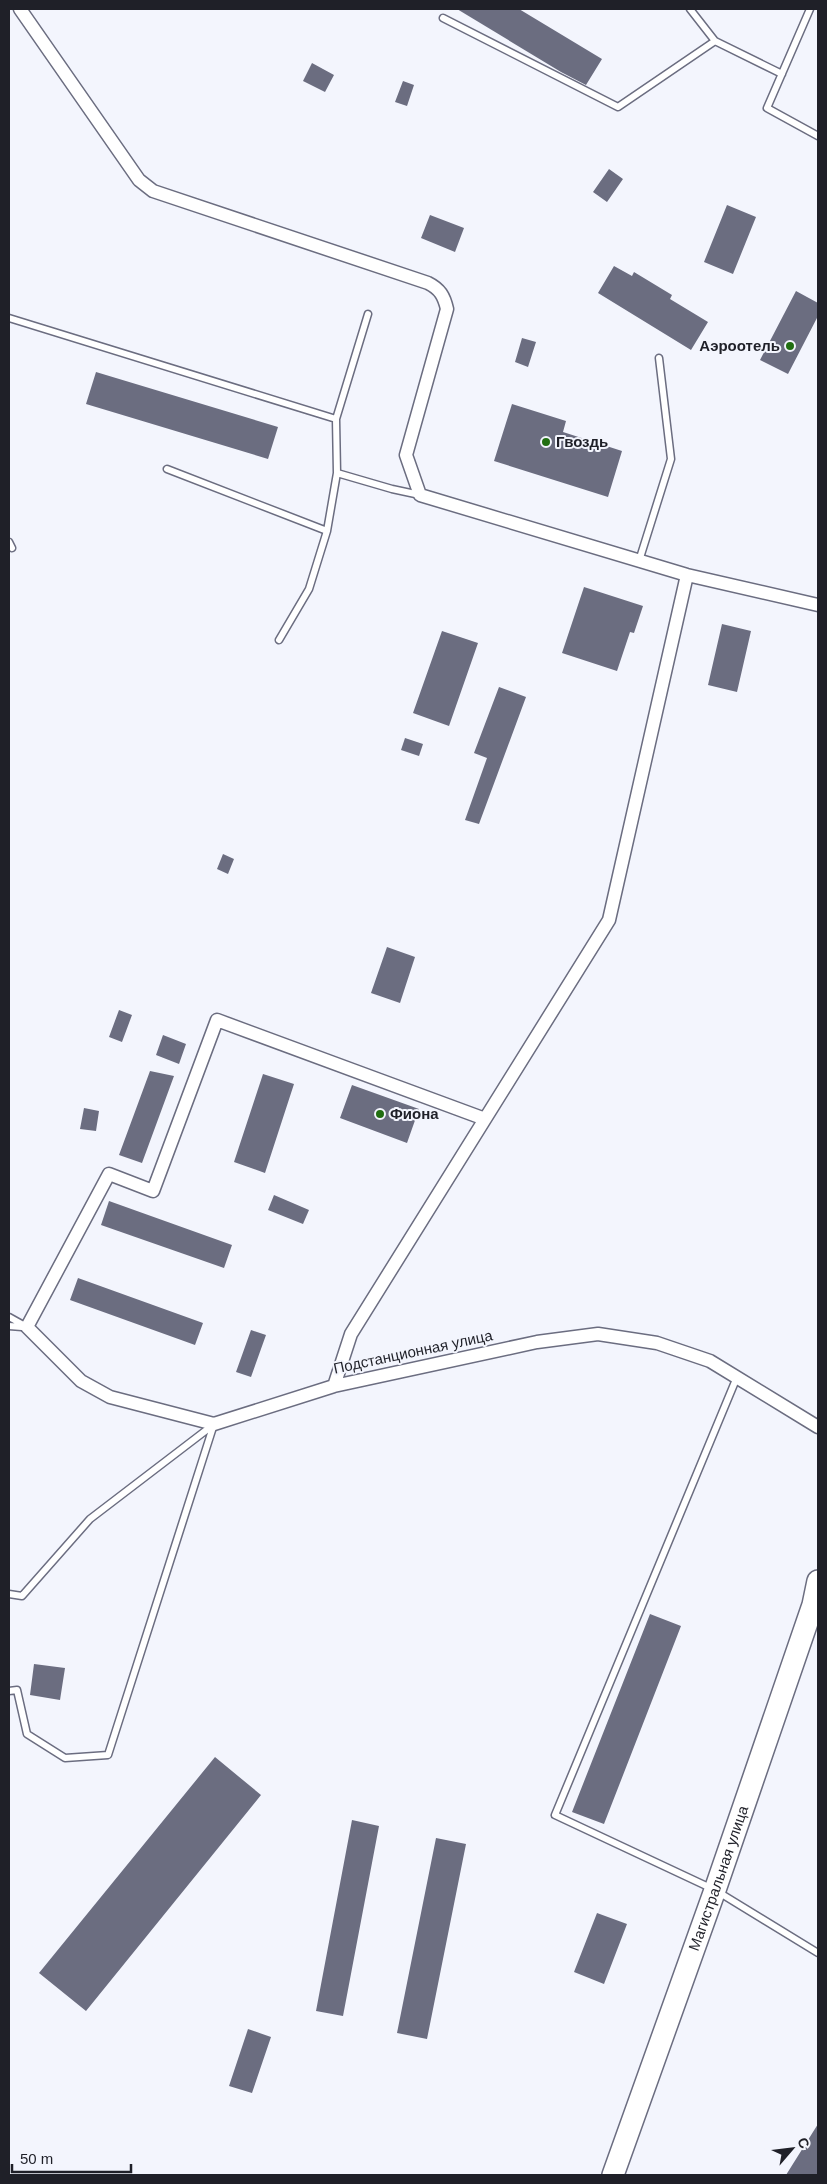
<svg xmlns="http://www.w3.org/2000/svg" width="827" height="2184" font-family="Helvetica,sans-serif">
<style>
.building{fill:#6b6d80}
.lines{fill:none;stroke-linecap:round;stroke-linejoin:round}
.service-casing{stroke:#6b6d80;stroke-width:9}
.minor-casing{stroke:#6b6d80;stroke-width:15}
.primary-casing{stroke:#6b6d80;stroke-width:24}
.service{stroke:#fff;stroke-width:6}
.minor{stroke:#fff;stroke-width:12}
.primary{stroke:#fff;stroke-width:21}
.poi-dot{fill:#216e11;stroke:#f3f5fd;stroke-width:2}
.labels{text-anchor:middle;stroke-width:4;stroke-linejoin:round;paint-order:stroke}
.poi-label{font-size:15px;font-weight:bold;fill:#1f2028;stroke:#f3f5fd;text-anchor:start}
.street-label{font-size:15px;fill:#1f2028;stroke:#f3f5fd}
</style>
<rect width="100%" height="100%" fill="#f3f5fd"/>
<path class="building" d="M457,9H519L602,59L586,85L561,72Z
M312,63L334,75L325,92L303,81Z
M403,81L414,85L407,106L395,102Z
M609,169L623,179L607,202L593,192Z
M727,205L756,217L733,274L704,262Z
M430,215L464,228L455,252L421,238Z
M614,266L632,276L634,272L672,295L670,299L708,322L691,350L598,293Z
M796,291L818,303V316L788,374L760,360Z
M522,338L536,342L528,367L515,362Z
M96,372L278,427L268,459L86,404Z
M512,404L566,421L563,432L622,451L608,497L494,461Z
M584,587L643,606L634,633L630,632L617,671L562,653Z
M722,624L751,631L737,692L708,685Z
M442,631L478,643L449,726L413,713Z
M499,687L526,697L479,824L465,820L487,758L474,753Z
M405,738L423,744L419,756L401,750Z
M223,854L234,859L228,874L217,869Z
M387,947L415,957L400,1003L371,993Z
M119,1010L132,1015L122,1042L109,1037Z
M163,1035L186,1044L179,1064L156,1055Z
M150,1071L174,1076L142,1163L119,1155Z
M263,1074L294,1084L265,1173L234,1162Z
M352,1085L419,1109L407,1143L340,1118Z
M84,1108L99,1111L96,1131L80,1129Z
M274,1195L309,1210L303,1224L268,1210Z
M109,1201L232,1245L224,1268L101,1225Z
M78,1278L203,1323L195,1345L70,1300Z
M251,1330L266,1335L251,1377L236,1372Z
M650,1614L681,1626L604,1824L572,1812Z
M34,1664L65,1668L60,1700L30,1695Z
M215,1757L261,1795L86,2011L39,1973Z
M352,1820L379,1826L343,2016L316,2011Z
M436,1838L466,1844L427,2039L397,2033Z
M597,1913L627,1924L604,1984L574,1972Z
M248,2029L271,2037L252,2093L229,2086Z
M818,2124V2175H786Z"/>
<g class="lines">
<g class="service-casing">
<path id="service" d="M690,9L715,41
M810,9L767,108L818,136
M443,18L618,107L715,41L782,74
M9,318L336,419
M167,469L327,531
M337,473L336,419L368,314
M9,542L12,548
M639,561L671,459L659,358
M279,640L309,589L327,531L337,473L392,489L420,495
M9,1317L27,1327
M9,1326L22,1327
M737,1377L555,1815L715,1890L818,1953
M9,1594L22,1596L90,1519L213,1425
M9,1691L17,1690L27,1734L65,1758L108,1755L214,1424"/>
</g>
<g class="minor-casing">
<path id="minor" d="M20,9L139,180L153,191L428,283C440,289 444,296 447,309L406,455L420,495L687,575L818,605
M485,1119L217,1020L153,1191L109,1174L27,1327L81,1381L110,1397L214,1424L334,1386L537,1342L598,1334L657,1343L710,1361L818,1427
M334,1386L351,1334L609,920L687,575"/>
</g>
<g class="primary-casing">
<g id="primary">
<path id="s1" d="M613,2175L715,1890L813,1605L818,1581"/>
</g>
</g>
<use href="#service" class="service"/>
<use href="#minor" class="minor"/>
<use href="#primary" class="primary"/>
</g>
<g class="poi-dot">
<circle cx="790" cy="346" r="5"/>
<circle cx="546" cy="442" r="5"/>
<circle cx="380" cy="1114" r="5"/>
</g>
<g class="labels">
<g class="poi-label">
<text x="780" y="351" text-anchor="end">Аэроотель</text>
<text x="556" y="447">Гвоздь</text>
<text x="390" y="1119">Фиона</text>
</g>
<g class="street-label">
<text transform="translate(413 1352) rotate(-12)" y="5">Подстанционная улица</text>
<text dy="5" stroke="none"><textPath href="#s1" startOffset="315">Магистральная улица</textPath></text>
</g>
</g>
<rect width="827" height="2184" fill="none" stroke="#1f2028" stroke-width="20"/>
<g transform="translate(792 2149) rotate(62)" stroke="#f3f5fd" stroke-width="4" paint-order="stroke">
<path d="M0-4L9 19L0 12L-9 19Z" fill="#1f2028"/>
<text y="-8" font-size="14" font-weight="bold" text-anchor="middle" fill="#1f2028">С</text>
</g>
<path d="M12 2164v8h119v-8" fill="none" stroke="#1f2028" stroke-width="2.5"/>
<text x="20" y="2164" font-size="15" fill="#1f2028" stroke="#f3f5fd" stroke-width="4" paint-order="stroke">50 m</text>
</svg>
